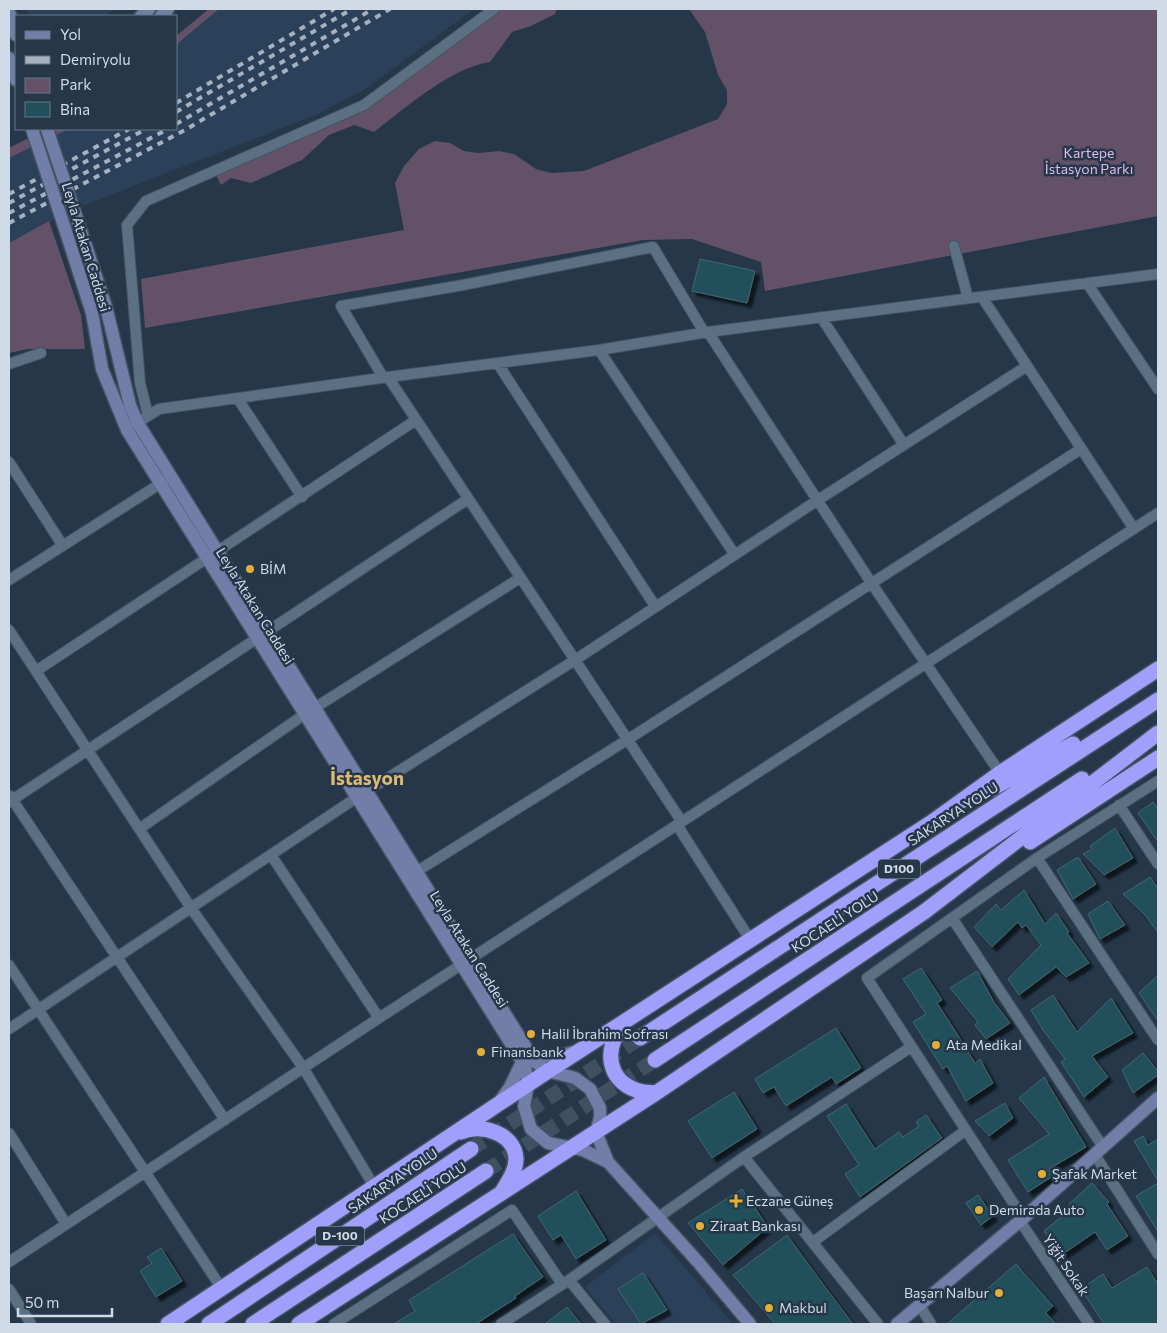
<svg xmlns="http://www.w3.org/2000/svg" width="1167" height="1333" font-family="Commissioner,sans-serif">
<style>
.built{fill:#2a4159}
.green{fill:#625168}
.building{fill:#21505c;stroke:#45666f;filter:url(#shadow)}
.lines{fill:none;stroke-linecap:round;stroke-linejoin:round}
.highway-tunnel{stroke:#3f5061;stroke-width:15;stroke-dasharray:15 8;stroke-linecap:butt}
.street-casing{stroke:#445363;stroke-width:12}
.secondary-casing{stroke:#445363;stroke-width:15}
.highway-casing{stroke:#445363;stroke-width:18}
.street{stroke:#5c7084;stroke-width:10}
.secondary{stroke:#707ea8;stroke-width:12}
.highway{stroke:#a09ffc;stroke-width:15}
.rail{stroke:#a5b1bf;stroke-width:4;stroke-dasharray:6 6;stroke-linecap:butt}
.secondary-bridge-casing{stroke:#445363;stroke-width:15;stroke-linecap:butt}
.secondary-bridge{stroke:#707ea8;stroke-width:12}
.poi-dot{fill:#e3ae35;stroke:#253749;stroke-width:2}
.labels{text-anchor:middle;stroke-width:5;stroke-linejoin:round;paint-order:stroke}
.shield{fill:#253749;stroke:#9daab8;stroke-width:1}
.shield-label{font-size:12px;font-weight:bold;fill:#d0dbe7}
.park-label{font-size:14px;fill:#dfb8ed;stroke:#253749}
.street-label{font-size:14px;fill:#d0dbe7;stroke:#253749}
.poi-label{font-size:14px;fill:#d0dbe7;stroke:#253749;text-anchor:start}
.district-label{font-size:19px;font-weight:bold;fill:#ddb971;stroke:#253749}
</style>
<defs>
<filter id="shadow"><feDropShadow dx="4.5" dy="4.5" stdDeviation="1" flood-color="#0009"/></filter>
</defs>
<rect width="100%" height="100%" fill="#253749"/>
<path class="built" d="M24,9H116L104,16H31Z
M219,9H474L367,88L316,115L67,212L9,243V158L69,129H176V45Z
M655,1233L733,1324H616L585,1287Z"/>
<path class="green" d="M209,9H219L176,45V36Z
M498,9H557L555,14L531,26L512,32L490,62C452,67 404,109 374,132L354,125L329,135L302,160L251,183L231,178L221,185L216,175L365,110Z
M689,9H1158V216L765,291L761,262L692,239L643,240L145,328L141,279L404,230L395,183L404,166L419,149L435,141L450,143L464,151L478,153L499,151L514,154L536,169L551,173L584,171L718,119L727,104V90L718,75L705,32Z
M46,129H69L9,158V148Z
M49,221L81,315L85,349H28L9,353V243Z"/>
<path class="building" d="M700,259L755,271L747,303L692,291Z
M1153,802L1158,809V842L1138,813Z
M1115,828L1133,858L1104,875L1083,854L1092,849L1090,846Z
M1078,857L1096,884L1073,899L1057,870Z
M1150,877L1158,888V933L1146,916L1123,894Z
M1024,890L1045,924L1056,913L1069,932L1067,933L1089,963L1066,977L1056,967L1019,995L1008,979L1041,945L1026,925L1022,928L1018,922L992,947L974,927L996,904L1001,910Z
M1108,901L1125,925L1100,939L1088,914Z
M921,968L942,1000L937,1003L952,1026L975,1063L980,1059L993,1083L966,1101L947,1066L943,1069L913,1022L926,1014L903,979Z
M977,971L994,1002L1010,1023L986,1039L975,1025L978,1022L950,988Z
M1158,975V1021L1139,993Z
M1053,995L1077,1032L1111,998L1133,1033L1092,1056L1108,1077L1084,1097L1061,1062L1065,1059L1043,1030L1031,1010Z
M836,1028L861,1068L836,1084L832,1077L786,1106L774,1087L763,1093L755,1079Z
M1143,1053L1158,1071V1075L1133,1093L1122,1070Z
M1044,1077L1086,1147L1049,1169L1053,1176L1028,1192L1008,1160L1049,1134L1019,1098Z
M734,1092L757,1129L712,1158L688,1121Z
M1005,1103L1013,1118L989,1136L975,1121Z
M846,1104L875,1149L899,1132L903,1137L919,1126L916,1122L926,1115L942,1138L860,1197L845,1174L859,1165L827,1116Z
M1143,1136L1148,1145L1158,1139V1181L1134,1141Z
M1092,1183L1109,1202L1107,1204L1128,1236L1107,1250L1095,1232L1060,1256L1044,1231L1072,1208L1069,1204Z
M1158,1183V1232L1136,1196Z
M742,1189L768,1227L723,1265L688,1223Z
M576,1191L606,1240L576,1259L561,1235L553,1240L538,1216Z
M978,1195L993,1216L981,1225L966,1203Z
M513,1234L543,1277L515,1296L516,1298L476,1324H394L415,1311L409,1300Z
M787,1235L825,1287L853,1324H775L733,1275Z
M161,1248L182,1281L156,1297L140,1271L152,1263L147,1257Z
M1016,1264L1053,1306L1046,1313L1056,1324H947Z
M1147,1267L1158,1284V1324H1104L1081,1289L1103,1274L1112,1288Z
M643,1273L667,1310L641,1324L618,1289Z
M567,1307L581,1324H545Z"/>
<g class="lines">
<path class="highway-tunnel" d="M471,1149L640,1038
M486,1171L655,1060"/>
<g class="street-casing">
<path id="street" d="M954,246L968,298
M1087,283L1158,389
M982,297L1134,529
M821,317L904,445
M708,332L872,584L1000,773
M599,350L735,555
M9,364L41,353
M498,364L655,606
M383,377L341,306L463,285L653,247L704,332
M388,377L682,822
M238,399L302,497
M148,415L140,383L127,225L146,201L364,105L494,9
M131,427L159,409L388,377L599,350L708,332L1158,274
M9,462L63,546
M9,580L166,480
M9,630L191,908L304,1069L375,1188
M36,671L416,420
M10,796L225,1120
M9,802L468,499
M1119,805L1158,864
M677,825L751,941
M139,829L305,714L520,578
M271,855L379,1018
M1037,858L1158,1040
M411,875L627,740L1081,449
M952,918L1103,1147
M9,965L222,1289
M9,1029L356,798L575,660L818,500L1027,366
M9,1133L66,1224
M1095,1155L1158,1254
M744,1157L878,1324
M1023,1218L867,978L1037,858L1158,781
M1020,1221L1089,1324
M813,1242L966,1130
M9,1262L379,1018L1158,513
M569,1280L605,1324
M9,1289L31,1324
M920,1306L931,1324
M334,1324L512,1210L562,1284
M501,1324L569,1280L744,1157L911,1047"/>
</g>
<g class="secondary-casing">
<path id="secondary" d="M9,12L16,35
M141,16L149,9
M161,16L168,9
M9,58L16,80
M79,225L106,307L130,405L137,422L535,1062L548,1071L575,1078L590,1089L600,1108V1118L596,1132L608,1162
M66,232L92,313L102,369L127,430L525,1066L528,1085L524,1106L531,1129L548,1143L583,1150L608,1162L698,1262L750,1324
M531,1055L557,1056L574,1052
M500,1101L510,1087L522,1062
M897,1324L1020,1221L1158,1098"/>
</g>
<g class="highway-casing">
<path id="highway" d="M988,791L1073,744
M1030,842L1158,758
M622,1027C604,1048 607,1080 636,1090C642,1093 649,1092 656,1093
M640,1038L1158,700
M655,1060L1082,779
M461,1132C481,1123 515,1133 516,1159C516,1171 508,1182 502,1192
M168,1324L539,1077L932,822L1000,773L1158,669
M209,1324L471,1149
M253,1324L486,1171
M299,1324L656,1093L924,912L1158,733"/>
</g>
<use href="#street" class="street"/>
<use href="#secondary" class="secondary"/>
<use href="#highway" class="highway"/>
<path class="rail" d="M176,103L334,9
M176,112L352,9
M176,124L373,9
M9,194L129,129
M9,203L146,129
M9,213L168,129
M9,223L185,130L390,9"/>
<g class="secondary-bridge-casing">
<path id="secondary-bridge" d="M32,129L66,232
M47,129L79,225"/>
</g>
<use href="#secondary-bridge" class="secondary-bridge"/>
</g>
<g class="poi-dot">
<circle cx="250" cy="569" r="5"/>
<circle cx="531" cy="1034" r="5"/>
<circle cx="936" cy="1045" r="5"/>
<circle cx="481" cy="1052" r="5"/>
<circle cx="1042" cy="1174" r="5"/>
<path d="M733.5 1193.5h5v5h5v5h-5v5h-5v-5h-5v-5h5z"/>
<circle cx="979" cy="1210" r="5"/>
<circle cx="700" cy="1226" r="5"/>
<circle cx="999" cy="1293" r="5"/>
<circle cx="769" cy="1308" r="5"/>
</g>
<g class="labels">
<g class="shield">
<rect x="878" y="859.5" width="42" height="19" rx="4"/>
<rect x="316" y="1226.5" width="48" height="19" rx="4"/>
</g>
<g class="shield-label">
<text x="899" y="873">D100</text>
<text x="340" y="1240">D-100</text>
</g>
<g class="park-label">
<text x="1089" y="158">Kartepe<tspan x="1089" dy="16">İstasyon Parkı</tspan></text>
</g>
<g class="street-label">
<text transform="translate(86 247) rotate(73)" y="5">Leyla Atakan Caddesi</text>
<text transform="translate(255 606) rotate(58)" y="5">Leyla Atakan Caddesi</text>
<text transform="translate(953 814) rotate(-33)" y="5">SAKARYA YOLU</text>
<text transform="translate(835 922) rotate(-33)" y="5">KOCAELİ YOLU</text>
<text transform="translate(469 949) rotate(58)" y="5">Leyla Atakan Caddesi</text>
<text transform="translate(393 1181) rotate(-34)" y="5">SAKARYA YOLU</text>
<text transform="translate(423 1193) rotate(-33)" y="5">KOCAELİ YOLU</text>
<text transform="translate(1066 1265) rotate(56)" y="5">Yiğit Sokak</text>
</g>
<g class="poi-label">
<text x="260" y="574">BİM</text>
<text x="541" y="1039">Halil İbrahim Sofrası</text>
<text x="946" y="1050">Ata Medikal</text>
<text x="491" y="1057">Finansbank</text>
<text x="1052" y="1179">Şafak Market</text>
<text x="746" y="1206">Eczane Güneş</text>
<text x="989" y="1215">Demirada Auto</text>
<text x="710" y="1231">Ziraat Bankası</text>
<text x="989" y="1298" text-anchor="end">Başarı Nalbur</text>
<text x="779" y="1313">Makbul</text>
</g>
<g class="district-label">
<text x="367" y="785">İstasyon</text>
</g>
</g>
<rect width="1167" height="1333" fill="none" stroke="#d0dbe7" stroke-width="20"/>
<rect x="15" y="15" width="162" height="115" fill="#253749" stroke="#697988"/>
<rect x="25" y="31" width="25" height="8" fill="#707ea8" stroke="#697988"/>
<text x="60" y="40" font-size="15" fill="#d0dbe7">Yol</text>
<rect x="25" y="56" width="25" height="8" fill="#a5b1bf" stroke="#697988"/>
<text x="60" y="65" font-size="15" fill="#d0dbe7">Demiryolu</text>
<rect x="25" y="78" width="25" height="15" fill="#625168" stroke="#697988"/>
<text x="60" y="90" font-size="15" fill="#d0dbe7">Park</text>
<rect x="25" y="102" width="25" height="15" fill="#21505c" stroke="#697988"/>
<text x="60" y="115" font-size="15" fill="#d0dbe7">Bina</text>
<path d="M18 1308v8h94v-8" fill="none" stroke="#d0dbe7" stroke-width="2.5"/>
<text x="25" y="1308" font-size="15" fill="#d0dbe7" stroke="#253749" stroke-width="4" paint-order="stroke">50 m</text>
</svg>
